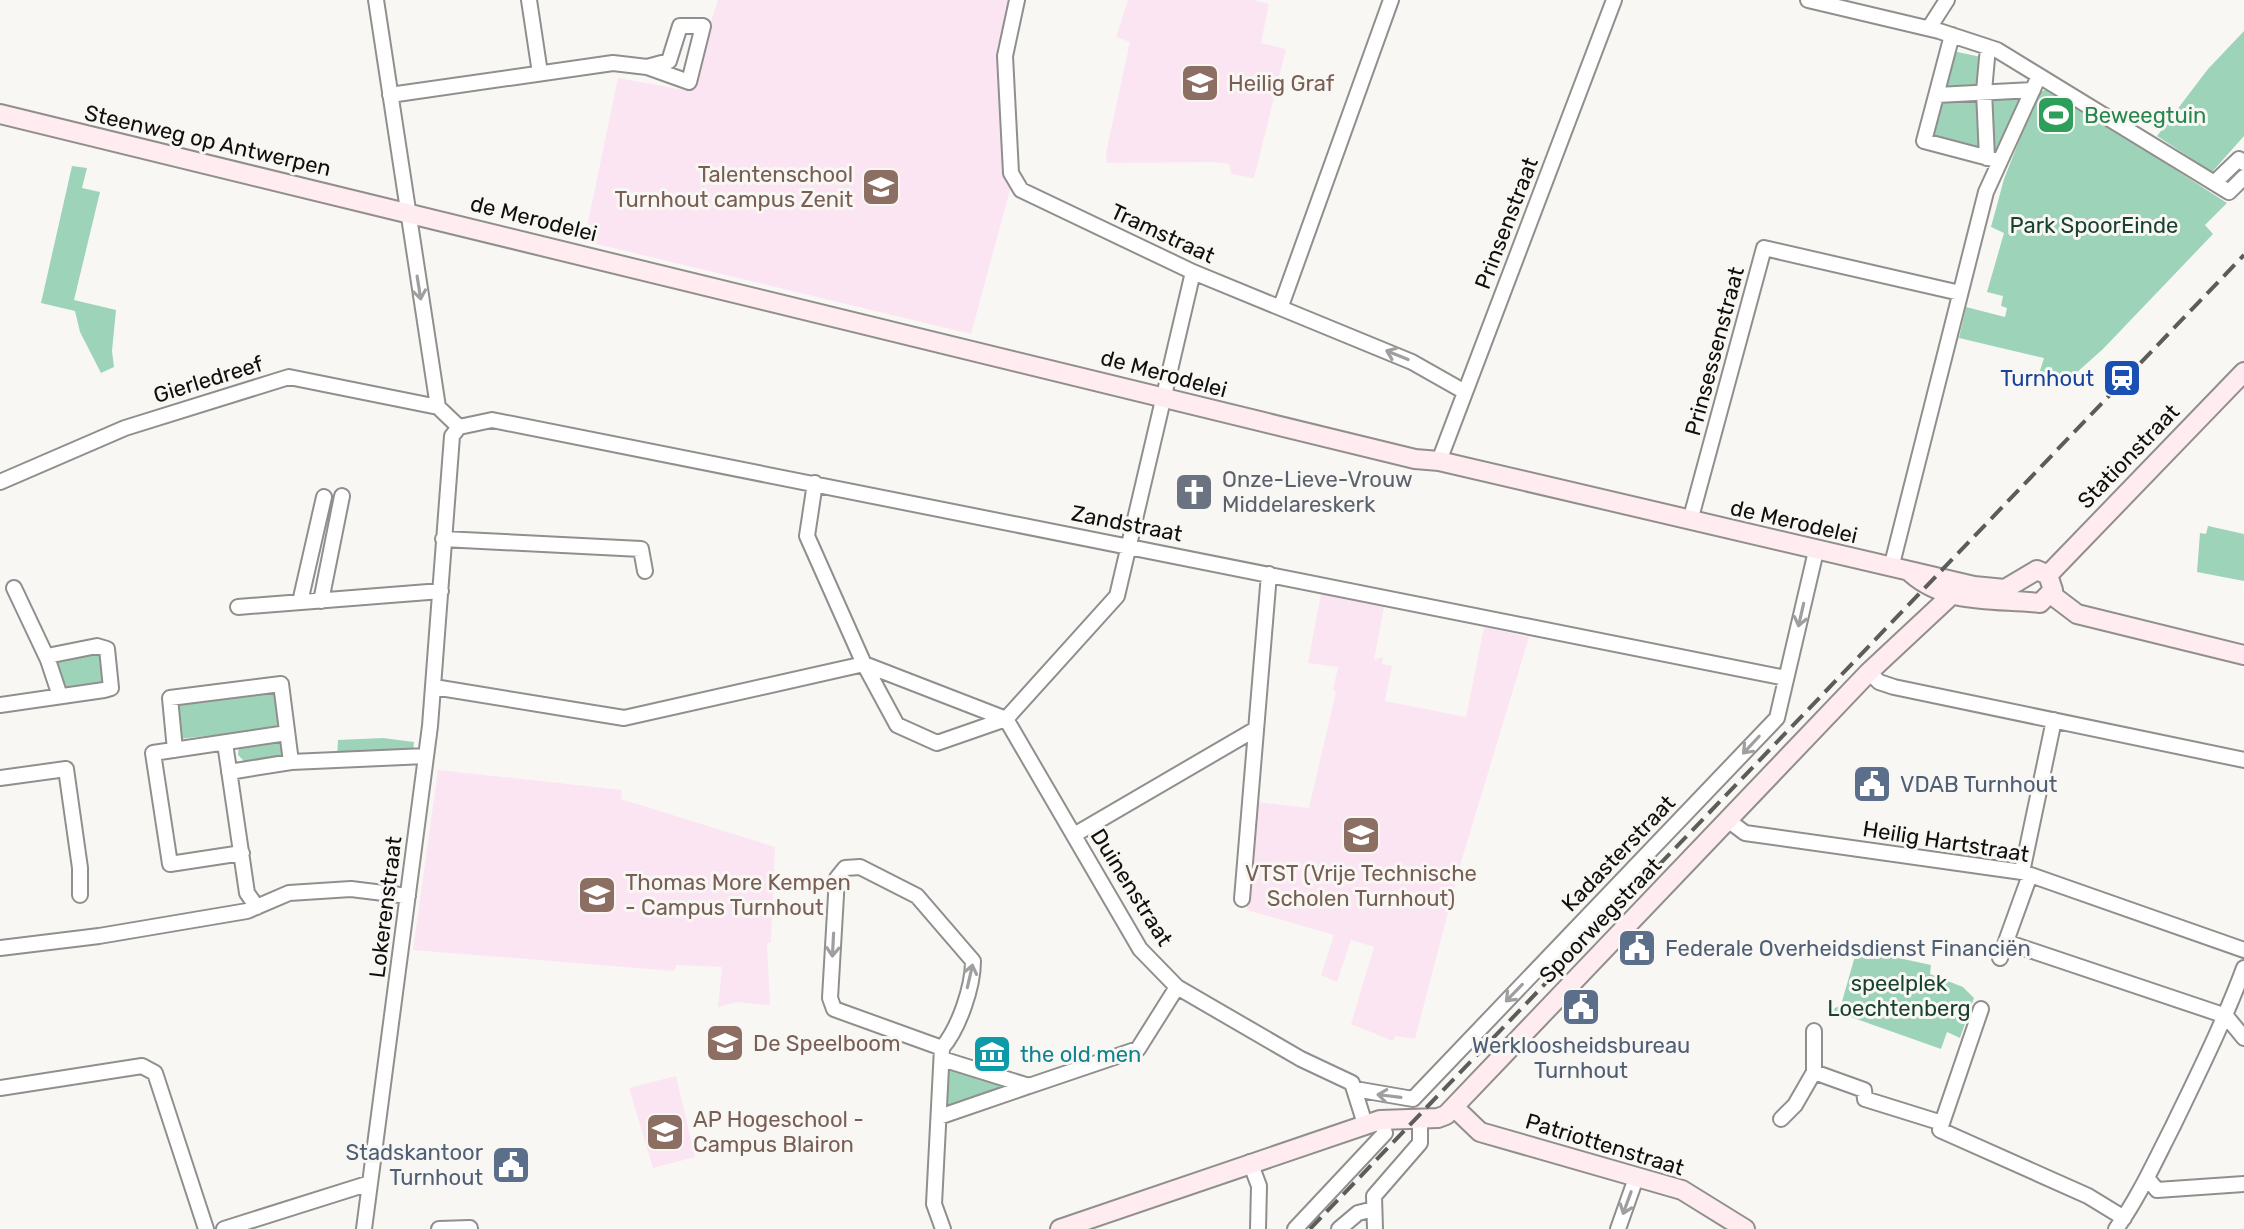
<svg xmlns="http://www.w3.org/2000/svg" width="2244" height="1229" font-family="Rubik,sans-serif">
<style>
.education{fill:#fce5f2}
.green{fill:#9dd4b9}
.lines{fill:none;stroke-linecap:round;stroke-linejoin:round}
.street-casing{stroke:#908f8d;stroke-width:18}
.secondary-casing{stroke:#908f8d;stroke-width:22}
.street{stroke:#fff;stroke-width:14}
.secondary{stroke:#feecf0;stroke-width:18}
.rail{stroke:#5c5c5a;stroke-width:4;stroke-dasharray:16 8;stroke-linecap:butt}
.oneway{stroke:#9f9f9f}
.labels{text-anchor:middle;stroke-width:6;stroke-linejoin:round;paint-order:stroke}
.education-label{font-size:22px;fill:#785e54;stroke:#f8f7f4;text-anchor:start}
.leisure-label{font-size:22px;fill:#27864d;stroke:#f8f7f4;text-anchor:start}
.street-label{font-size:22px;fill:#0f0f0e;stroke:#f8f7f4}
.park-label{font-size:22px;fill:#184230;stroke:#f8f7f4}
.transit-label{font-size:22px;fill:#164399;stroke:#f8f7f4;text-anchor:end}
.worship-label{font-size:22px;fill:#5b616d;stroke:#f8f7f4;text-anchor:start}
.service-label{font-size:22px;fill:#4e5e75;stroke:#f8f7f4;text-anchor:start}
.culture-label{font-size:22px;fill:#0d838f;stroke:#f8f7f4;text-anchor:start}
</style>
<rect width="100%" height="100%" fill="#f8f7f4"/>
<path class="education" d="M718,0H1009L1000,56L1010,190L971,334L584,241L618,78L689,91Z
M1128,0H1253L1269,4L1261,43L1286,49L1254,178L1231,174L1229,164L1213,162L1107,163L1106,153L1130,42L1116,37Z
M1321,594L1384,607L1374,660L1383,657L1382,664L1392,666L1385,701L1400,704L1466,717L1484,627L1529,637L1462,859L1415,1039L1395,1036L1393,1041L1351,1024L1374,947L1351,940L1337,982L1321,975L1334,935L1247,910L1257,802L1309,808L1336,692L1333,690L1338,667L1308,663Z
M438,770L622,790L621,799L775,847L771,942L767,943L770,1005L737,1002L718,1007L722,967L676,965L675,971L413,950Z
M676,1076L695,1157L653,1168L629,1088Z"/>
<path class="green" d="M2244,31V136L2212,172L2157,136L2208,69Z
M1953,51L1981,57L1977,85L1943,92Z
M2049,88L2227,203L2205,225L2213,234L2103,349L2066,382L2039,374L2044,358L1959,338L1966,307L2005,317L2007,308L2001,306L2003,296L1987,292L2004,233L1991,227L2004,179L2038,93Z
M2024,95L1997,156L1990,154L1992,98Z
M1979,97L1983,152L1930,137L1941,98Z
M72,166L87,168L82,188L100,192L74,300L116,310L112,351L114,367L101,373L80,332L75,311L41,303Z
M2208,526L2244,534V581L2197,572L2200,533L2206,534Z
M97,646L113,686L60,696L52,655Z
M270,689L275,692L281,719L279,728L179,739L178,703Z
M383,738L414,742L413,754L337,758L338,740Z
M282,741L284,752L278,759L246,763L238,755L239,745Z
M1857,949L1931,965L1930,974L1963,987L1974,998L1960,1038L1947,1032L1941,1049L1831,1010L1841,1005Z
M944,1063L1016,1087L941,1114Z"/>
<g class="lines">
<g class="street-casing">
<path id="street" d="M529,0L540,73
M1017,0L1005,56L1011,173L1021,190L1193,272L1412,362L1465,392
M1808,0L1939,31L1997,50L2229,192L2244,177
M1929,28L1947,0
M1952,35L1924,141L2000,161
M390,95L613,63L647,67L689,82L703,26H680L669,61L647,67
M1937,95L2033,90
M1987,158L1984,91L1988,47
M2214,183L2239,159L2244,163
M1281,306L1391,0
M459,427L492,420L1786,678
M1439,461L1614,0
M0,482L125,428L289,377L438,407
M815,483L807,536L864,664L897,725L937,743L1006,719L1117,596L1193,272
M1690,521L1764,248L1960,293
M443,539L641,549L645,571
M1891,568L1986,192L2039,76
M14,588L48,660
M321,601L342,496
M300,602L324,497
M238,607L441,591
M864,664L1006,719
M1869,672L1879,682L1894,687L2244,760
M434,687L624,718L864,664
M0,705L104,690L111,688L107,649L97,646L52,655L48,660L60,696
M1006,719L1140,949L1177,987L1301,1059L1352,1083L1365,1124
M225,743L247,893L257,907
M175,750L170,698L281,684L291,762
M229,772L291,762L426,756
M0,778L66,769L80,868V895
M1729,821L1745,833L2022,872L2244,950
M1074,835L1254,730
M242,853L170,864L153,753L287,733
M2022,872L2054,720
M1242,899L1269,574
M2006,942L2226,1016L2244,1038
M0,948L99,936L247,911L289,893L351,889L408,896
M2000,958L2030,875
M942,1048L834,1009L830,998L837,878L845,868L860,867L917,896L973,961C973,987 959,1028 942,1048L934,1204L943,1229
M942,1059L1029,1086L1138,1049L1177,987
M1814,1072V1031
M0,1088L142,1066L155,1073L206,1229
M1355,1089L1413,1099L1777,718L1816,551
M939,1117L1029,1086
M1781,1119L1795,1105L1814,1072L1864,1090L1865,1099L1942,1123L1940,1130L2088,1196L2124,1218
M1942,1123L1981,1009
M1250,1162L1259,1186L1258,1229
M2147,1178L2157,1190L2244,1184
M224,1229L370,1183
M364,1229L430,726L452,436L459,427L438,407L376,0
M439,1229L470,1228
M1295,1229L1385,1133L1380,1120
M1339,1229L1358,1213L1374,1209
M1375,1229L1374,1196L1420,1143V1117
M1618,1229L1636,1178
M2116,1229C2139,1197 2155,1161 2173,1126C2198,1074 2224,1022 2244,968"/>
</g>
<g class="secondary-casing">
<path id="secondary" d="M0,114L1415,459L1439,461L1974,586L2005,589L2037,570L2048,575L2053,590L2040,603C1997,598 1947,605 1911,573
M2048,575L2244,372
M2052,595L2077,614L2244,655
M1454,1107L1480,1132L1682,1190L1745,1229
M1060,1229L1380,1120L1438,1118L1446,1115L1869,672L1959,588"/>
</g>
<use href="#street" class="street"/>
<use href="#secondary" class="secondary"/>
<path class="rail" d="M1310,1229L2244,255"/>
</g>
<defs><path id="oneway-shaft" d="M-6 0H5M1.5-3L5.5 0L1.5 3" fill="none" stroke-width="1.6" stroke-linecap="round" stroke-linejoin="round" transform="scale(2)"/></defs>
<g class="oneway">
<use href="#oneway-shaft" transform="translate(419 288) rotate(81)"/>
<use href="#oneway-shaft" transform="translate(1397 355) rotate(-158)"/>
<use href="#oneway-shaft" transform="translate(1801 615) rotate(103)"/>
<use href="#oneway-shaft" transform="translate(1751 745) rotate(133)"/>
<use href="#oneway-shaft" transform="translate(833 945) rotate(93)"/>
<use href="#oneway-shaft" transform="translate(970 976) rotate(-77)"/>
<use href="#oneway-shaft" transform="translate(1514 993) rotate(134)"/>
<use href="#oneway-shaft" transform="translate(1389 1096) rotate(-173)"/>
<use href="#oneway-shaft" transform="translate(1627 1203) rotate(110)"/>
</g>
<defs>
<g id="school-square" transform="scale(2)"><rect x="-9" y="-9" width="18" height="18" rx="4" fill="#8d6e63" stroke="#f8f7f4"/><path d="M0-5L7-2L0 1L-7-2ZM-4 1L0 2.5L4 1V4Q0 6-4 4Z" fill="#fff"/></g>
<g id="stadium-square" transform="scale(2)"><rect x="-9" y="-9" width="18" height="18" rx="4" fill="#2e9e5b" stroke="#f8f7f4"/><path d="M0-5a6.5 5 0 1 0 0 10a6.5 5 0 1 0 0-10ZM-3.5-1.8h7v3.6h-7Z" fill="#fff"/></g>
<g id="university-square" transform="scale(2)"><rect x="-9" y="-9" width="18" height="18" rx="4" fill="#8d6e63" stroke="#f8f7f4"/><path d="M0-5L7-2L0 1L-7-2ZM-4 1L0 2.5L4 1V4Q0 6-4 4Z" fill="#fff"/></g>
<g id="station-square" transform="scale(2)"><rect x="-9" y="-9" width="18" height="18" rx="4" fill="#1a4fb4" stroke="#f8f7f4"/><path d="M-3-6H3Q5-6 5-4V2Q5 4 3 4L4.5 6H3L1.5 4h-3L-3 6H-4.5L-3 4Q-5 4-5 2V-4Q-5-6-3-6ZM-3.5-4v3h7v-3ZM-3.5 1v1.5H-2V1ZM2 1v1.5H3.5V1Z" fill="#fff"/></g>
<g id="church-square" transform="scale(2)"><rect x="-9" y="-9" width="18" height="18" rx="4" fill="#6b7280" stroke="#f8f7f4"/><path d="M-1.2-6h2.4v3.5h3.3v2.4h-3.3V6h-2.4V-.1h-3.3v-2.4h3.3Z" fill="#fff"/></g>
<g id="civic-square" transform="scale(2)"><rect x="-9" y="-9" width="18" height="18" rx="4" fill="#5c6f8a" stroke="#f8f7f4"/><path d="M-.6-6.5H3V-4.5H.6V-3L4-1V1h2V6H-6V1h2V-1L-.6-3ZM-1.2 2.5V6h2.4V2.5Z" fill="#fff"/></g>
<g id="museum-square" transform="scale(2)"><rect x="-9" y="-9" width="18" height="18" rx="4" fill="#0f9aa8" stroke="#f8f7f4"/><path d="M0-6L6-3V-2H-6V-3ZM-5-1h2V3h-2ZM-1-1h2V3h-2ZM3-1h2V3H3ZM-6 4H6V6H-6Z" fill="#fff"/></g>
</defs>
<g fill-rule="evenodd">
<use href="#school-square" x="1200" y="83"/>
<use href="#stadium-square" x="2056" y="115"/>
<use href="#university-square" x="881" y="187"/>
<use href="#station-square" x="2122" y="378"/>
<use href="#church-square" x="1194" y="492"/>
<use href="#civic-square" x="1872" y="784"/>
<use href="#school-square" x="1361" y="835"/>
<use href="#university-square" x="597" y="895"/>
<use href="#civic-square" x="1637" y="948"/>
<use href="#civic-square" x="1581" y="1007"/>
<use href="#school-square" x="725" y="1043"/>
<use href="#museum-square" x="992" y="1054"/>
<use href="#university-square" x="665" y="1132"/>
<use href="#civic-square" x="511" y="1165"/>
</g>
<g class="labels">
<g class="education-label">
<text x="1228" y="91">Heilig Graf</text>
<text x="853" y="182" text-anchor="end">Talentenschool<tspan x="853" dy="25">Turnhout campus Zenit</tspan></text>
<text x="1361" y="881" text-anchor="middle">VTST (Vrije Technische<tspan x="1361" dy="25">Scholen Turnhout)</tspan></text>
<text x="625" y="890">Thomas More Kempen<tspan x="625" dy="25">- Campus Turnhout</tspan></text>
<text x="753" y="1051">De Speelboom</text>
<text x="693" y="1127">AP Hogeschool -<tspan x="693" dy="25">Campus Blairon</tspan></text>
</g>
<g class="leisure-label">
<text x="2084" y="123">Beweegtuin</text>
</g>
<g class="street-label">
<text transform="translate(208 140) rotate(13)" y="8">Steenweg op Antwerpen</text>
<text transform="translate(534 218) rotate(14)" y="8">de Merodelei</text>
<text transform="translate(1506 223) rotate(-69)" y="8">Prinsenstraat</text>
<text transform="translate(1163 233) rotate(25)" y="8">Tramstraat</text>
<text transform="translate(1714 351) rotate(-75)" y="8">Prinsessenstraat</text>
<text transform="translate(1164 373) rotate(15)" y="8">de Merodelei</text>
<text transform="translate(208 379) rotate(-17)" y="8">Gierledreef</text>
<text transform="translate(2128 456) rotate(-46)" y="8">Stationstraat</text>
<text transform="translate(1794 521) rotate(13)" y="8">de Merodelei</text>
<text transform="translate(1127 523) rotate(11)" y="8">Zandstraat</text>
<text transform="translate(1946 841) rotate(9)" y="8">Heilig Hartstraat</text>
<text transform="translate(1618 853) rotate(-46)" y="8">Kadasterstraat</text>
<text transform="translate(1132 887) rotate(58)" y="8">Duinenstraat</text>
<text transform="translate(385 907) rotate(-83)" y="8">Lokerenstraat</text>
<text transform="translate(1600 920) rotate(-46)" y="8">Spoorwegstraat</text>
<text transform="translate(1605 1144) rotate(17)" y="8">Patriottenstraat</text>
</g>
<g class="park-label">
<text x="2094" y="233">Park SpoorEinde</text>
<text x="1899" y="991">speelplek<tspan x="1899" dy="25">Loechtenberg</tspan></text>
</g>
<g class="transit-label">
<text x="2094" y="386">Turnhout</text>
</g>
<g class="worship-label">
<text x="1222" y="487">Onze-Lieve-Vrouw<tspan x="1222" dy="25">Middelareskerk</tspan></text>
</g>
<g class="service-label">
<text x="1900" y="792">VDAB Turnhout</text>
<text x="1665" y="956">Federale Overheidsdienst Financiën</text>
<text x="1581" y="1053" text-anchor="middle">Werkloosheidsbureau<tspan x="1581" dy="25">Turnhout</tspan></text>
<text x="483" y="1160" text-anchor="end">Stadskantoor<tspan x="483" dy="25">Turnhout</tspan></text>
</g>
<g class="culture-label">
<text x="1020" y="1062">the old men</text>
</g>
</g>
</svg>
